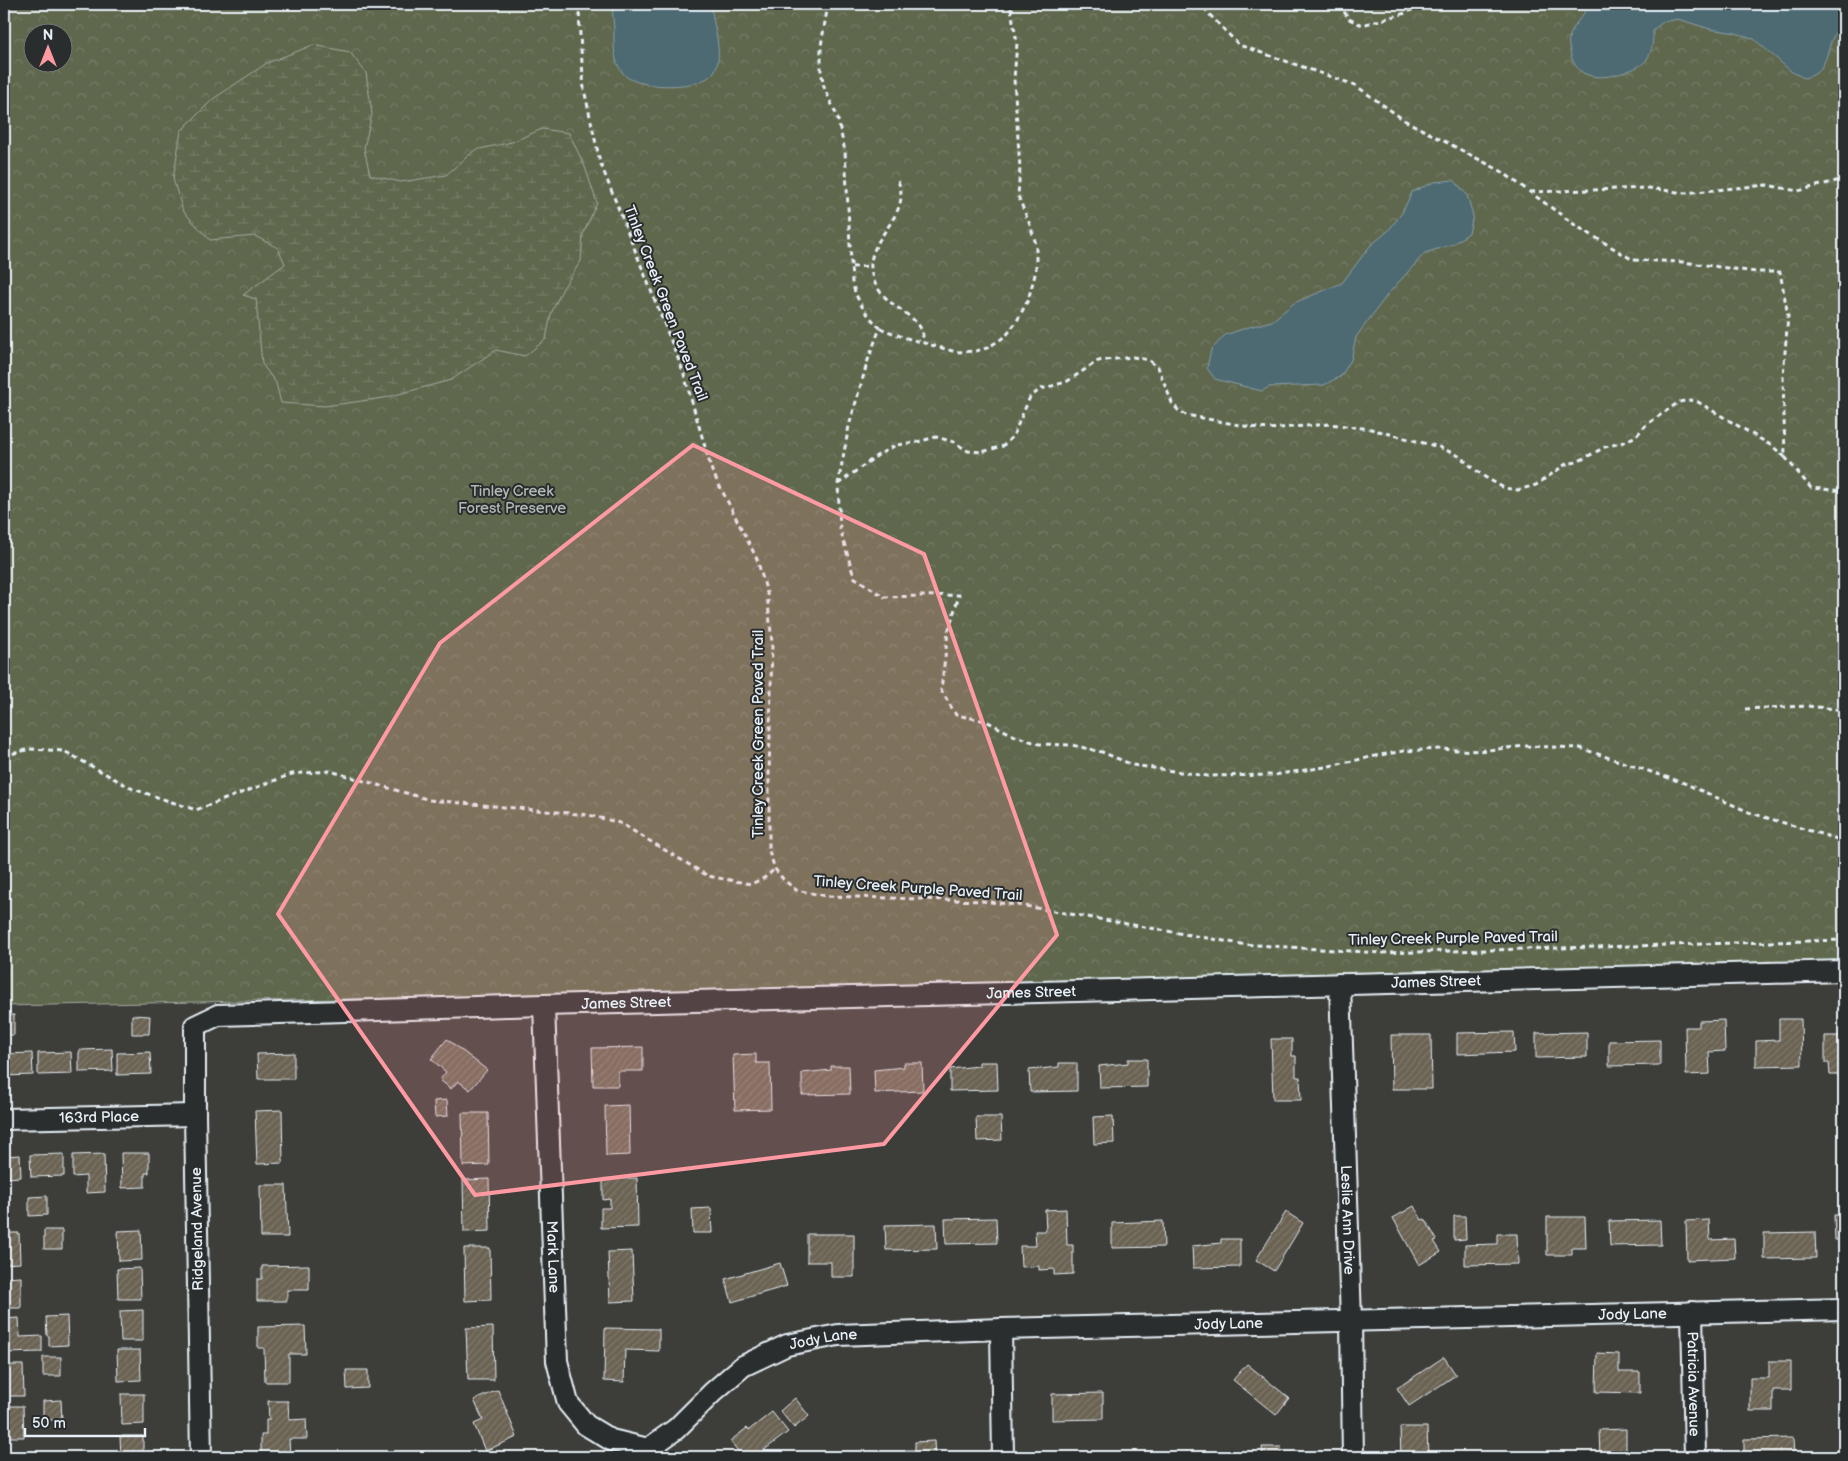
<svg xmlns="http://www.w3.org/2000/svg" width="1848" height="1461" font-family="'Balsamiq Sans',sans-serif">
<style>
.forest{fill:url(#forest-crowns);stroke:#a3aca2;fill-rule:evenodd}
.wetland{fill:url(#wetland-marsh);stroke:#a3aca2}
.water{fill:#4d6972;stroke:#8b9fa8}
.building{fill:url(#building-hatch);stroke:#e8f1f8}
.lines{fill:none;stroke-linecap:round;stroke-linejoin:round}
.minor-casing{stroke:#e8f1f8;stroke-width:24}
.path{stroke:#e8f1f8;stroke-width:3;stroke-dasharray:5 4;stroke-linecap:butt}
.minor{stroke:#2a2d2e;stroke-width:20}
.marked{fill:#ff9aa2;fill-opacity:0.2;stroke:#ff9aa2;stroke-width:4;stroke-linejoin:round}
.labels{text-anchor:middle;stroke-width:4;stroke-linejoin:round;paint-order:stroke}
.street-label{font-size:15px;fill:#e8f1f8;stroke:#2a2d2e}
.park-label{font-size:15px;fill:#b1bab4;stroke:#2a2d2e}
</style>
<defs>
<pattern id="forest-crowns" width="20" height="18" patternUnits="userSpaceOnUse" patternTransform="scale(1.25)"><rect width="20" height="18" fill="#5e674d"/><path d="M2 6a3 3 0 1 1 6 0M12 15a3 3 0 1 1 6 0" fill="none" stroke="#757d67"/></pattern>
<pattern id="wetland-marsh" width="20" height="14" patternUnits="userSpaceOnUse" patternTransform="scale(1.25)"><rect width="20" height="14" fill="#5e674d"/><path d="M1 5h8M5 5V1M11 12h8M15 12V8" fill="none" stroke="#757d67"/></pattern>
<pattern id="building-hatch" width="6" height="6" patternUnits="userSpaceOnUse" patternTransform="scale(1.25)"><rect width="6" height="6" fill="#6a6252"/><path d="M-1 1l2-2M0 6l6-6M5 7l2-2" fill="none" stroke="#7f796c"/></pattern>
</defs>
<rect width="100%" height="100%" fill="#3d3d39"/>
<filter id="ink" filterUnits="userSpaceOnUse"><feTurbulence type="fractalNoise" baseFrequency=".02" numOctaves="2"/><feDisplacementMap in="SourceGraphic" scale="10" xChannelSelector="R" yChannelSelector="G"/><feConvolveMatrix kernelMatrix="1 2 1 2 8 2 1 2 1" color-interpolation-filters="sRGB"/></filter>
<g filter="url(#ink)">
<path class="forest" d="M4,4H1844V968L4,1006ZM32,32H62V62H32Z"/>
<path class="wetland" d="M313,45L350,52L366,73L372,114L364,148L370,175L401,182L446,175L475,150L512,142L542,129L569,133L585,167L597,203L583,234L581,261L563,288L551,314L546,339L525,356L496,350L451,380L384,398L325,406L281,403L276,383L262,364L256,299L243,295L285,264L278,248L255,236L210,240L183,211L173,179L181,131L213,99L267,63Z"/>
<path class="water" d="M613,4H711C712,22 725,55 714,72C702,90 643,89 627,77C612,65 614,43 614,27C613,19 612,12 613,4Z
M1591,4H1844V23C1841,27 1836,30 1834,35C1825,53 1828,73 1804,78L1792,72L1754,39L1736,33L1710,29L1678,19L1663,22L1653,30C1653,40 1653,50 1647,59C1644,65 1633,69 1628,71C1604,80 1575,82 1570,51C1569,47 1568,43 1569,39C1572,26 1583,15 1591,4Z
M1454,180L1467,195L1473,215L1469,233L1453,244L1425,253L1388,294L1356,337L1351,360L1341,376L1324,385L1269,387L1262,391L1215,379L1207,368L1211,350L1225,335L1249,327L1272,321L1294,303L1342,283L1370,246L1388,231L1402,213L1412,192L1434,182Z"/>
<path class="building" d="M4,1015H14V1035H4Z
M132,1015L150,1016L149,1034H132Z
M1779,1019H1801L1802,1065L1756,1066V1041L1779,1040Z
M1724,1020L1725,1051L1709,1052L1710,1074L1686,1075L1685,1027H1699V1021Z
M1514,1032L1515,1052L1457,1054V1033Z
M1587,1032V1057L1536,1058V1033Z
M1391,1035H1431L1432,1089H1392Z
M1825,1036H1844V1075H1830L1829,1063H1825Z
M447,1039L487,1070L470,1090L458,1081L451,1089L440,1080L446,1072L431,1059Z
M1271,1039H1292V1056H1296V1077H1300L1301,1100H1273Z
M1660,1040V1065L1609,1066V1041Z
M643,1047V1071H618V1086H593L592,1048Z
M112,1049L113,1071L79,1072V1050Z
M71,1052L72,1074L38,1075V1053Z
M150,1052L151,1074L117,1075V1053Z
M32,1053L33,1075L4,1076V1054Z
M294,1053V1079H258L257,1054Z
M756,1054V1063H770L771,1109L735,1110L733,1055Z
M1128,1059H1147V1087L1100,1088L1099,1066L1128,1063Z
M979,1062H997L998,1090L950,1091V1069L979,1066Z
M904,1063H922L923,1091L875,1093L874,1070L904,1067Z
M1059,1063H1077V1091L1030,1092L1029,1070L1059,1067Z
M831,1066H849L850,1094L802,1095V1073L831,1070Z
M447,1100L448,1116L435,1117L434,1101Z
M629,1105L630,1155L606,1156L605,1106Z
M282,1110L283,1163L257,1164L255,1111Z
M462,1113H488L489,1165L463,1166Z
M1113,1116L1114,1143L1094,1144L1093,1117Z
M976,1117H1001L1002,1140L977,1141Z
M121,1153H149V1173H145V1187L122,1188Z
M64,1154V1176L31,1177L30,1155Z
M104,1154L105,1192L86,1193V1176L73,1177V1155Z
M20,1155L21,1177L4,1178V1156Z
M637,1178L638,1227L601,1228V1208H610V1199L603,1200V1179Z
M489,1179L490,1231L464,1232L463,1180Z
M260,1185H286L288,1237H261Z
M47,1196V1215L29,1216V1197Z
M4,1203H9L10,1221L4,1222Z
M1414,1206L1422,1220L1425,1219L1437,1240L1434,1241L1441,1252L1419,1265L1393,1218Z
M711,1208L712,1233H693L692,1209Z
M1066,1209L1067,1245H1073V1274L1054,1275V1269L1039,1270V1266L1021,1267L1020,1246H1036L1035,1231H1046L1045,1210Z
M1286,1212L1303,1223L1274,1271L1256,1260Z
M1834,1215H1844V1240H1835Z
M1454,1216H1465L1466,1239L1454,1240Z
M1547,1217H1585L1586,1248H1572V1255H1547Z
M996,1218L997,1243L946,1244L945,1219Z
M1660,1220L1661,1245L1610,1246L1609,1221Z
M1709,1220L1710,1240L1734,1239L1735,1258L1687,1260L1686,1221Z
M1163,1221L1164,1247L1112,1248V1223Z
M936,1224L937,1249L886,1250L885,1225Z
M44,1230H62V1249H44Z
M141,1230L142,1260L119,1261L118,1231Z
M1815,1232L1816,1258L1764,1259V1233Z
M4,1233H19L20,1263L4,1264Z
M807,1234H854V1277H831V1262H807Z
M1497,1234H1517L1518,1264L1465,1265V1245L1497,1244Z
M1221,1239H1240V1267L1193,1268L1192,1246L1221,1243Z
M464,1248H490L491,1300L465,1301Z
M632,1251L634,1301L610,1302L608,1252Z
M780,1263L787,1286L732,1302L725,1279Z
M309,1265V1290H287V1301H257V1279H262V1266Z
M140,1268L141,1299H118L117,1269Z
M21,1277V1308H4V1278Z
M143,1310V1341H121L120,1311Z
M67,1316L68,1345L49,1346V1336H47L46,1317Z
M19,1318L20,1337L42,1336V1352L4,1353V1319Z
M305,1326L306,1354H289V1382H265L264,1348H258V1327Z
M493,1327L494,1380H468L466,1328Z
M605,1328L659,1329V1351L625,1350L624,1382L604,1381Z
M117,1350H140L141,1380L118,1381Z
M1597,1353L1619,1354V1372H1640V1393L1596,1392Z
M43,1357H61V1376H43Z
M1444,1357L1456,1375L1409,1406L1397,1388Z
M1769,1361H1791V1390H1773V1411H1750V1378H1769Z
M1247,1364L1289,1398L1276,1415L1233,1380Z
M4,1365H23L24,1396H4Z
M346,1370H368V1388L347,1389Z
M498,1390L517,1437L485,1451L474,1424L483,1420L474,1400Z
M1103,1393V1419L1052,1420V1394Z
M121,1394H144V1424L122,1425Z
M795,1398L809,1416L794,1428L780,1411Z
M61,1400L62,1420H43V1401Z
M268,1401H288L289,1420L306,1419L307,1439H289L290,1455L261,1456V1435H266V1420H269Z
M4,1406H23L24,1437H4Z
M772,1412L788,1432L755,1457H743L730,1441L747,1428L749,1430Z
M1400,1427H1427L1428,1457H1401Z
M1626,1429V1457H1600L1599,1430Z
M120,1436H143V1457H121Z
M1793,1438L1794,1457H1744V1439Z
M934,1441L935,1457H905V1450H915V1442Z
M1262,1447H1281V1457H1263Z
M4,1451H25L26,1457H4Z"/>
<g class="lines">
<g class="minor-casing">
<g id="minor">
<path id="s1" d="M1340,984L1351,1321L1353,1457"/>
<path id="s2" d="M544,1005L557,1361L568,1403L586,1425L611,1440L648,1449L650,1457"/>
<path id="s3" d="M4,1119L195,1115"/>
<path id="s4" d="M1692,1312L1695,1457"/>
<path d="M1001,1329L1003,1457"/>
<path id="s5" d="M648,1449L676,1429L713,1392L743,1366L787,1345L838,1335L1001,1329L1844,1309"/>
<path id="s6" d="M201,1457L195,1115V1026L218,1015L544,1005L1844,971"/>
</g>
</g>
<path class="path" d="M579,4L580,36L584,89L600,162L683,371L712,471L757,559L767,593L772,643L769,776V851L775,869L783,879L796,890L826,896L982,901L1025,906L1241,944L1381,953L1844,940
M828,4L821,46V71L824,87L837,116L845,151L852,282C857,302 866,314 880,328L868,360L849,426L838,484L840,529L854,577L884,597L959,595L948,632L941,690L956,715L986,721L1015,736L1039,744L1072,745L1102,752L1133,765L1207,776L1274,775L1325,767L1380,755L1404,751L1441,749L1479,751L1525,746L1580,748L1684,783L1751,813L1844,841
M1339,4L1349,19L1362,25L1406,13L1421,4
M898,181C913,215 868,236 871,269C875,307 921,312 923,336L920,341
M1530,192L1649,188L1684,193L1767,185L1798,191L1844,179
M852,267L871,266
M880,328L903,337L956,352L976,351L987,348L1006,336L1017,321L1028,300L1036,271V244L1030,225L1018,196L1020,168L1014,79L1017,43L1010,4
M1785,457L1811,488L1844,491
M838,484L878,455L896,445L913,443L936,437L954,442L968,451L982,452L1003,446L1013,436L1030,397L1041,389L1066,382L1098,361L1133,357L1148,360L1158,367L1172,403L1178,410L1186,415L1250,427L1268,429L1329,424L1371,429L1439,447L1459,456L1483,476L1504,488L1518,490L1536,485L1566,464L1577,462L1605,447L1624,442L1636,436L1646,425L1679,402L1690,400L1698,402L1772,446L1785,457L1783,376L1788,316L1780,272H1756L1683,262L1633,260L1575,225L1501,171L1404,120L1355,85L1239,45L1207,12L1203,4
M1745,709L1807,706L1844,710
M4,756L30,749L64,751L133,789L196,810L292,774L330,771L430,800L589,815L620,823L708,876L751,884L764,878L775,869"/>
<use href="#minor" class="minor"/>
</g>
</g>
<path class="marked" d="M693,445L924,554L1057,935L884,1144L475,1195L278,914L440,643Z"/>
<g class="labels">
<g class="street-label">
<text transform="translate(666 303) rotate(69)" y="5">Tinley Creek Green Paved Trail</text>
<text transform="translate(758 734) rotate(-90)" y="5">Tinley Creek Green Paved Trail</text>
<text transform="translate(918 888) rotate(4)" y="5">Tinley Creek Purple Paved Trail</text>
<text transform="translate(1453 938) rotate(-1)" y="5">Tinley Creek Purple Paved Trail</text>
<text dy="5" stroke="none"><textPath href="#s6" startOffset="1675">James Street</textPath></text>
<text dy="5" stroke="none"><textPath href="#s6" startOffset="1270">James Street</textPath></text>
<text dy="5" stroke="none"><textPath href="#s6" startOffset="865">James Street</textPath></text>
<text dy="5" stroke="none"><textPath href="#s3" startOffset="95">163rd Place</textPath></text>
<text dy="5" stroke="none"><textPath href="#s1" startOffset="236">Leslie Ann Drive</textPath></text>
<text transform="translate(197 1229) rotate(-91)" y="5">Ridgeland Avenue</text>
<text dy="5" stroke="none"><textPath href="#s2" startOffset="252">Mark Lane</textPath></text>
<text dy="5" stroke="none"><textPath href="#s5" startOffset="1022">Jody Lane</textPath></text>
<text dy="5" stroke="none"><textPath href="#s5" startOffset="618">Jody Lane</textPath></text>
<text dy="5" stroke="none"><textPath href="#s5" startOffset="212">Jody Lane</textPath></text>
<text dy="5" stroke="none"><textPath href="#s4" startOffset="72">Patricia Avenue</textPath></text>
</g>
<g class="park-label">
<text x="512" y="496">Tinley Creek<tspan x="512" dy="17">Forest Preserve</tspan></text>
</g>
</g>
<rect width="1848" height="1461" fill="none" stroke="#2a2d2e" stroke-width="20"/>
<rect x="10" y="10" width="1828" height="1441" fill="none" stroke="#e8f1f8" stroke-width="2" filter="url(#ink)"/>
<g transform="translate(48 48)"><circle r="24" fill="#2a2d2e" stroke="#767b7f"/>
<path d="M0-4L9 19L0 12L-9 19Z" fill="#ff9aa2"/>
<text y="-8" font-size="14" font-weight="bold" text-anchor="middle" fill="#e8f1f8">N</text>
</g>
<path d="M25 1428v8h120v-8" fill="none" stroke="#e8f1f8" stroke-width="2.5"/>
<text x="32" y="1428" font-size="15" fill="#e8f1f8" stroke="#2a2d2e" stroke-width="4" paint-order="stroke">50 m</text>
</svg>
